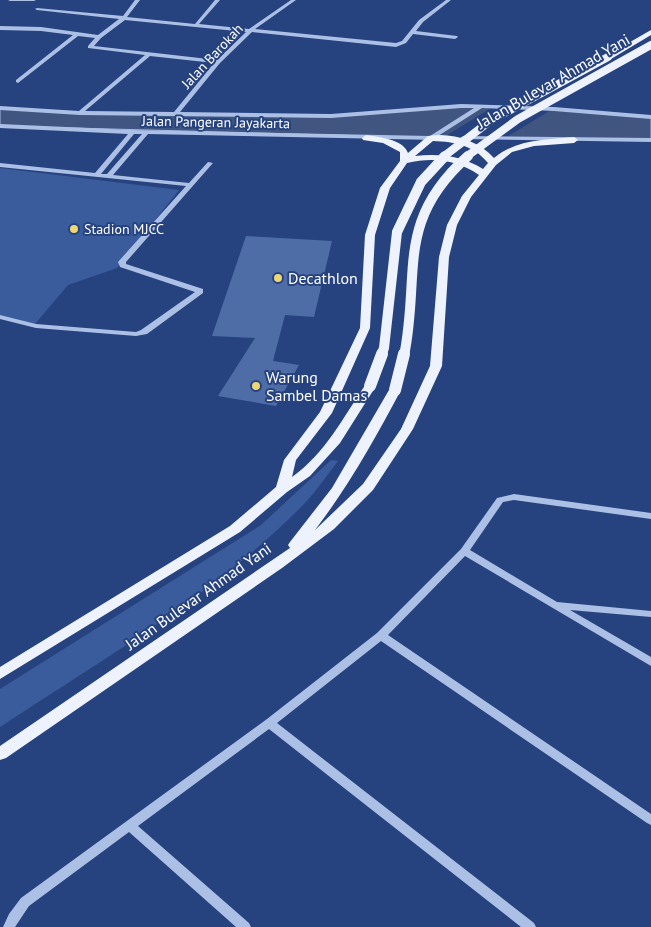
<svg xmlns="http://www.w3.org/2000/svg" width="651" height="927" font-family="'PT Sans',sans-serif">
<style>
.green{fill:#3a5c9c}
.water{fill:#405681;stroke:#a1bae6}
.pier{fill:#26437f}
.building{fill:#4e6da7}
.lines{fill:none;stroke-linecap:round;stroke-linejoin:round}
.minor{fill:#acc0e6;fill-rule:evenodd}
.major{fill:#edf2fd;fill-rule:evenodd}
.major-bridge-far2{stroke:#edf2fd;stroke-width:8}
.major-bridge-far1{stroke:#edf2fd;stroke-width:10}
.major-bridge{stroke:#edf2fd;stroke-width:12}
.poi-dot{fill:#eed772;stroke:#26437f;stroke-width:2}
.labels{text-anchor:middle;stroke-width:4;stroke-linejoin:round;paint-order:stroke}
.far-street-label{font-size:14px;fill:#fff;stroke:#26437f}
.far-poi-label{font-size:14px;fill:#fff;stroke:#26437f;text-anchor:start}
.street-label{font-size:16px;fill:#fff;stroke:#26437f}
.poi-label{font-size:16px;fill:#fff;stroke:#26437f;text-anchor:start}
</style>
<rect width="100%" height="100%" fill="#26437f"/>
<path class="green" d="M0,168L179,190L117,268L68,285L35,324L0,315Z
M331,460L338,461C327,475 317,490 305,503C217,593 105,658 0,727V689L261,525Z"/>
<path class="water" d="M461,106L554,109L651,117V140L407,137L0,126V108L80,113L331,116Z"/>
<path class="pier" d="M496,105L556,107L502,140H439Z"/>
<path class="building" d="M246,236L332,241L314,317L285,315L273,361L299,365L276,406L218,396L255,338L212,336Z"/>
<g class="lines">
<path class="minor" d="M8,0H36L34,1H10Z
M135,0H140L127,17L195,24L215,0H220L199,24L249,29L291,0H296L255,29L396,43L402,41L419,20L446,0H451L423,22L416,31L457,36L458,37L455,39L413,34L406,43L396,47L252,32L220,63L180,112L331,114L461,104L554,107L651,115V119L554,111L482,108L438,136L440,138L437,140L148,134L113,175L189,183L208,162L213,163L126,262V264L203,289V293L147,334L136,336L36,328L0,319V315L36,324L136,332L141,330L195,292L120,267L118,262L186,186L0,167V163L95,173L128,134L0,128V124L132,130L430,136L474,108H461L331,118L80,115L0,110V106L79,111L145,55L88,48V46L95,38L78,36L18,83L16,82V80L73,35L41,31L0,30V26L41,27L98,35L119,19L37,10L35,9L37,8L123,16ZM125,20L246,32L217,60L94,46L101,38ZM150,56L214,63L174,112L85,111ZM134,134H142L107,174H101Z
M463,136L651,138V142L461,139L460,138Z
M514,494L651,513V519L514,500L503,502L470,550L557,602L651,611V617L570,610L651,657V666L465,556L388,635L651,814V825L647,823L381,641L277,723L534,923L536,927H521L269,729L138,826L249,923L251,927H236L129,832L29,906L15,927H3L9,914L21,898L267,719L377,633L461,549L497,498Z"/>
<path class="major" d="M651,30V35L611,59L604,57Z
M366,135C379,137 403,139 408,153L428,136C451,132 478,140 494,158C517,139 545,140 574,137L578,140L574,143L534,146L512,152L496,165L471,197L457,225L449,257L442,366L413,429L373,490L334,529L282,568L6,758L0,760V746L290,548L288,545L290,542L332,488L389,390L395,387L401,390C375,439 348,487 315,530L363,484L401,429L430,366L439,257L447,225L462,196L479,175C457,160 433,157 407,163L390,188L375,235L370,328L332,413L296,460L292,477C325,454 344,416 366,384H374L376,386L340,443L310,476L287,492L240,532L0,679V667L230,526L276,487L284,460L320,412L360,328L365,235L380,188L400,161V152L383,143L363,140L362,138ZM433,141C456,142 473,145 488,163L483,169C463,156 439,153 415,156Z"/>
<path class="major-bridge-far2" d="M443,157L490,121L608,57
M466,157L518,119L651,45"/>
<path class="major-bridge-far1" d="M381,356L384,348L397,232L421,182L445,156
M404,356C421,273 394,222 468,156"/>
<path class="major-bridge" d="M370,386L382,354
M395,390L404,354"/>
</g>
<g class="poi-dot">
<circle cx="74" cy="229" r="5"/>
<circle cx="278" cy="278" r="5"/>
<circle cx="256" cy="386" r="5"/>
</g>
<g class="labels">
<g class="far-street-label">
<text transform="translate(212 56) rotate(-47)" y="5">Jalan Barokah</text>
<text transform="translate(216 122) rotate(1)" y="5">Jalan Pangeran Jayakarta</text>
</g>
<g class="far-poi-label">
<text x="84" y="234">Stadion MJCC</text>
</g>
<g class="street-label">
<text transform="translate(553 81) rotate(-30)" y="6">Jalan Bulevar Ahmad Yani</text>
<text transform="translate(198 596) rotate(-35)" y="6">Jalan Bulevar Ahmad Yani</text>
</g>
<g class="poi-label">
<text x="288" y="284">Decathlon</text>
<text x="266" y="383">Warung<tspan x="266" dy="18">Sambel Damas</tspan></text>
</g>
</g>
</svg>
